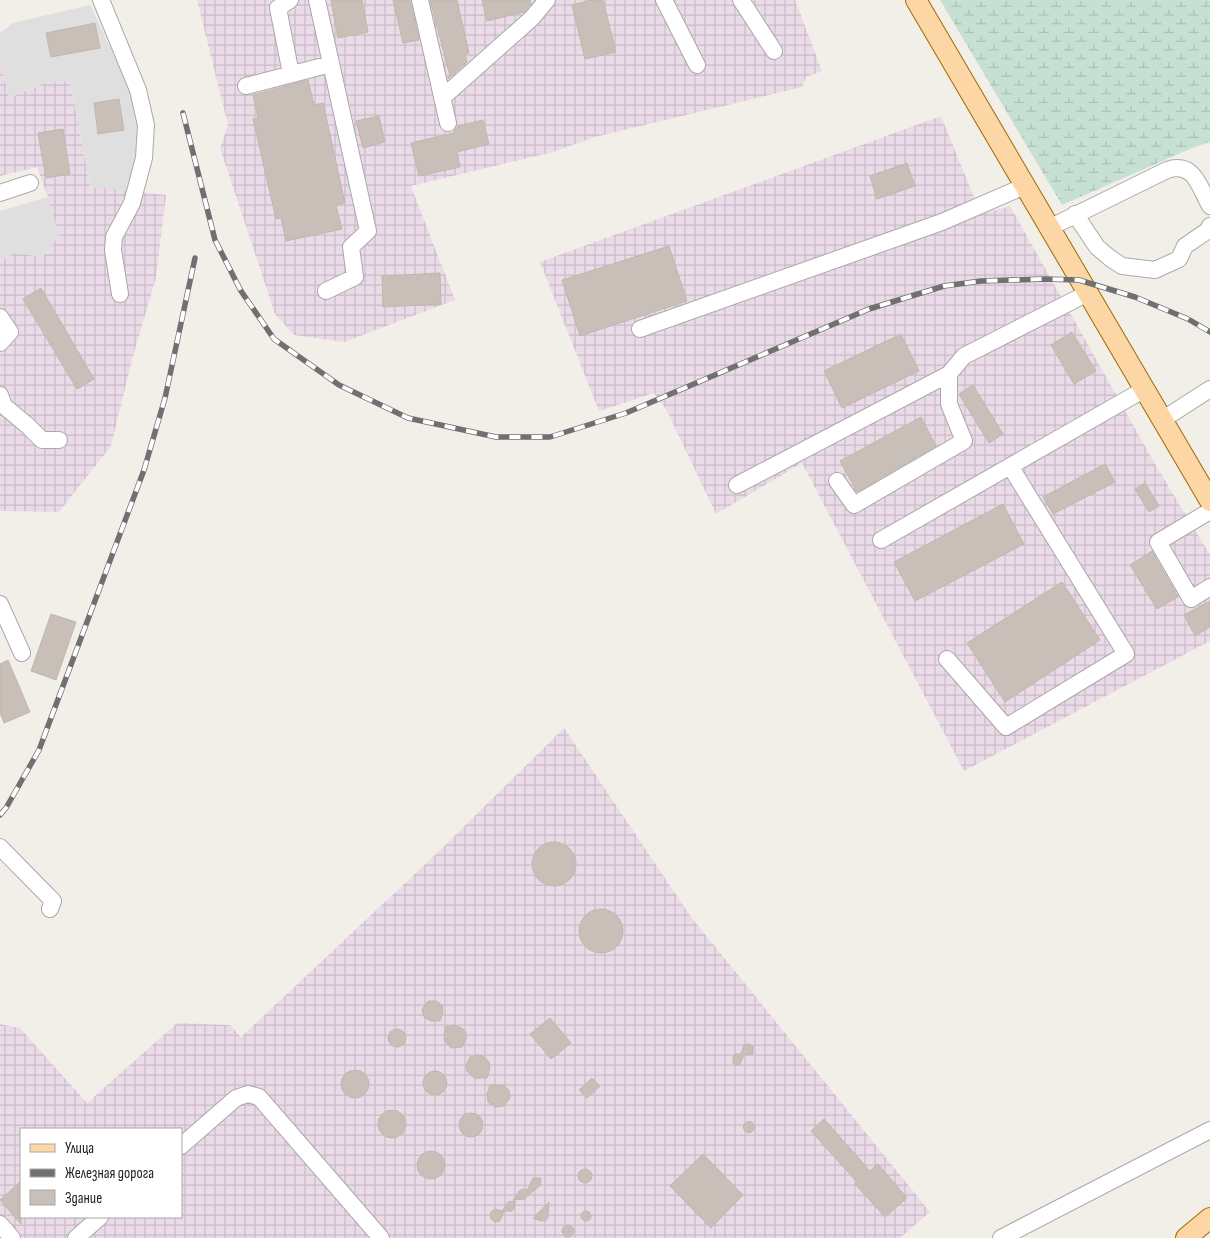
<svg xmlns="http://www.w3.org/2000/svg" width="1210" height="1238" font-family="'Sofia Sans Condensed',sans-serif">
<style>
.residential{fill:#e0dfdf}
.industrial{fill:url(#industrial-grid);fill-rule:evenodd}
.wetland{fill:url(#wetland-marsh)}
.building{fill:#c7bfb8;stroke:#c4b6ab}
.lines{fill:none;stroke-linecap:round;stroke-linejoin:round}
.minor-casing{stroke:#a9a9a9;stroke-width:18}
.major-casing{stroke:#a06b00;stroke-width:22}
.minor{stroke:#fff;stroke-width:16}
.major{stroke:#fcd6a4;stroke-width:20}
.rail-casing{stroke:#707070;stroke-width:5.5}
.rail{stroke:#fff;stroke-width:4;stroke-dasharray:11;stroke-linecap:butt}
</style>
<defs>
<pattern id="industrial-grid" width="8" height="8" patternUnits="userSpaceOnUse" patternTransform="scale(1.25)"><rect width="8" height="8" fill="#ebdbe8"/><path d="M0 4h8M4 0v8" fill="none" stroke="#c9bcc7"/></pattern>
<pattern id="wetland-marsh" width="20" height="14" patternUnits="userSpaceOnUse" patternTransform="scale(1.25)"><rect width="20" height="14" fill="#c6e0d4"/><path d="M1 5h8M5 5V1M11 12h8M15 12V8" fill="none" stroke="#aac0b6"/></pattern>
</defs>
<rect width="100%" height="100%" fill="#f2efe9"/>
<path class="residential" d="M90,5L116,60L136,108L138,155L131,192L90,187L70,81L45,83L9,98L0,63V33L13,23Z
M48,197L59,236L43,257L16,253L0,260V211Z"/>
<path class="industrial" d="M197,0H795L822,71L806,77L802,87L595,137L553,152L411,186L455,300L344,342L294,335L275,314L220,148L228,125Z
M0,63L9,98L45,83L70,81L90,187L166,195L156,278L133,356L111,446L59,512L0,511V260L16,253L43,257L59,236L48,197L37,167L0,176Z
M941,116L981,214L1010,206L1155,464L1210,555V641L964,771L802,463L716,514L666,409L654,393L599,411L540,262Z
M564,728L691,917L930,1212L900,1238H0V1024L20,1028L87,1103L177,1023L230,1025L241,1037L434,856ZM21,1129H181V1217H21Z"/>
<path class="wetland" d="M940,0H1210V142L1192,148L1062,205Z"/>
<path class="building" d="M331,0H362L368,32L338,38Z
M393,0H410L419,40L403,43Z
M430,0H457L469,53L465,54L467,62L448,79V77L450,76Z
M482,0H530L531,4L524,12L487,21Z
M591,0H603L616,52L585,59L572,5Z
M95,23L100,48L51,57L46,33Z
M308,80L314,105L323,103L345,203L336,205L342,229L286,241L281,218L276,219L253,119L258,118L253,95Z
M119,99L124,130L98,134L94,103Z
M379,116L385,142L363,148L356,121Z
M483,120L489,144L457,152L460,167L419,176L411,143L453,133L458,126Z
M63,129L70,174L46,178L38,133Z
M907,163L915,186L877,199L870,176Z
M669,246L687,301L580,336L562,280Z
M440,273L441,304L383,307L382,276Z
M41,288L94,379L77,389L23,299Z
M1072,332L1096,371L1074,384L1051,345Z
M901,334L919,371L842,408L824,371Z
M973,385L1003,434L989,443L959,394Z
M921,417L936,446L857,492L840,461Z
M1105,464L1115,482L1053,514L1043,497Z
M1145,483L1159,506L1149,512L1135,489Z
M1003,504L1024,544L915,601L894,562Z
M1152,551L1178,597L1157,609L1130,565Z
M1062,582L1100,640L1005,702L967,643Z
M1210,601V627L1195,636L1184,615Z
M51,614L76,622L56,680L31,671Z
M8,660L30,712L4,723L0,713V664Z
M532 864a22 22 0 1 1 44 0a22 22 0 1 1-44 0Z
M579 931a22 22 0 1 1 44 0a22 22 0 1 1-44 0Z
M428,1001H436L442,1005L443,1012L440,1021H431L424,1017L422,1009Z
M550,1018L571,1043L551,1059L530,1034Z
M454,1025L462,1028L466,1033V1039L462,1047L451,1048L444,1041L445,1027Z
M388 1038a9 9 0 1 1 18 0a9 9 0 1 1-18 0Z
M748,1044L753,1046V1054L744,1055L740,1064L736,1065L733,1063V1056L735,1054H741L744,1045Z
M477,1055L483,1056L489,1062L490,1068L487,1078H474L467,1071L466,1065L470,1057Z
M341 1084a14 14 0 1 1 28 0a14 14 0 1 1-28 0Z
M423 1083a12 12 0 1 1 24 0a12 12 0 1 1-24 0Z
M592,1078L600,1086L587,1098L579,1090Z
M490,1085H502L509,1090L510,1098L504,1106L495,1107L488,1102L487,1094Z
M378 1124a14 14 0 1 1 28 0a14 14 0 1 1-28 0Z
M459 1125a12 12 0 1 1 24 0a12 12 0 1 1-24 0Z
M824,1119L870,1171L878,1164L907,1198L885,1217L855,1184L857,1182L811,1131Z
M743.5 1127a5.5 5.5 0 1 1 11 0a5.5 5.5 0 1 1-11 0Z
M417 1165a14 14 0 1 1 28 0a14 14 0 1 1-28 0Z
M703,1154L743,1195L711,1228L670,1186Z
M578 1176a7 7 0 1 1 14 0a7 7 0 1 1-14 0Z
M533,1178H541L540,1186L534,1189L537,1188L524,1199L513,1200L520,1190L528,1189Z
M21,1181V1224L0,1200Z
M515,1201L514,1208L512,1211H504L500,1221L495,1222L491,1219L490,1214L492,1211L495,1209L502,1211L508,1202Z
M549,1202L548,1217L546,1220L541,1221L533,1218Z
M581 1216a5 5 0 1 1 10 0a5 5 0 1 1-10 0Z
M562 1231a6 6 0 1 1 12 0a6 6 0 1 1-12 0Z"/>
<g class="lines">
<g class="minor-casing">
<path id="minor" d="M101,0L138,90L146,125L144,158L132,203L114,237L113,250L120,294
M290,0L278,8L291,74
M317,0L368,231L351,247L355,277L326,291
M420,0L448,123
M664,0L697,65
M741,0L774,51
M246,86L331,64
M442,98L532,18L547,0
M0,193L30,183
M1075,214L1097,247L1110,258L1122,266L1155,270L1179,259L1185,246L1207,231L1210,226
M1049,228L1167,170C1194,161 1199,186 1210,206
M0,317L10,332L0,343
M640,329L942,222L1025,186
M0,395L4,406L28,426L42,440H59
M1162,420L1210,389
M837,481L854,505L964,441L949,404V374
M737,485L949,374L964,356L1088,293
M1210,511L1158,542L1191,599L1210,587
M881,540L1145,389
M0,604L22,653
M947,659L1006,727L1126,654L1010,466
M0,847L53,901L50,909
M181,1146L236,1098L248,1094L259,1097L381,1238
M0,1224L12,1238
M76,1238L100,1217
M1001,1238L1210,1130"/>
</g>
<g class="major-casing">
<path id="major" d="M916,0L1210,501
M1186,1238L1210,1218"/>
</g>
<use href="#minor" class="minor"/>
<use href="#major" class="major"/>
<g class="rail-casing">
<path id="rail" d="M183,113L215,240L241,291L274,339L339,385L408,418L496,437H550L626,413L869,309L944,286L981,281L1045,279L1079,280L1135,297L1188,319L1210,332
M0,815L6,808L39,750L144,470L165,398L195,258"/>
</g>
<use href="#rail" class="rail"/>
</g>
<rect x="20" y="1128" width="162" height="90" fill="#ffffff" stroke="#a7a7a7"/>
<rect x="30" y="1144" width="25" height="8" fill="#fcd6a4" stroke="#a7a7a7"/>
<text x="65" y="1153" font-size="15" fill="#222222">Улица</text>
<rect x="30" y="1169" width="25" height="8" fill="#707070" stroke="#a7a7a7"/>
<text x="65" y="1178" font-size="15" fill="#222222">Железная дорога</text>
<rect x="30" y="1190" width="25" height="15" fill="#c7bfb8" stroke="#a7a7a7"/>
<text x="65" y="1203" font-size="15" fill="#222222">Здание</text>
</svg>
